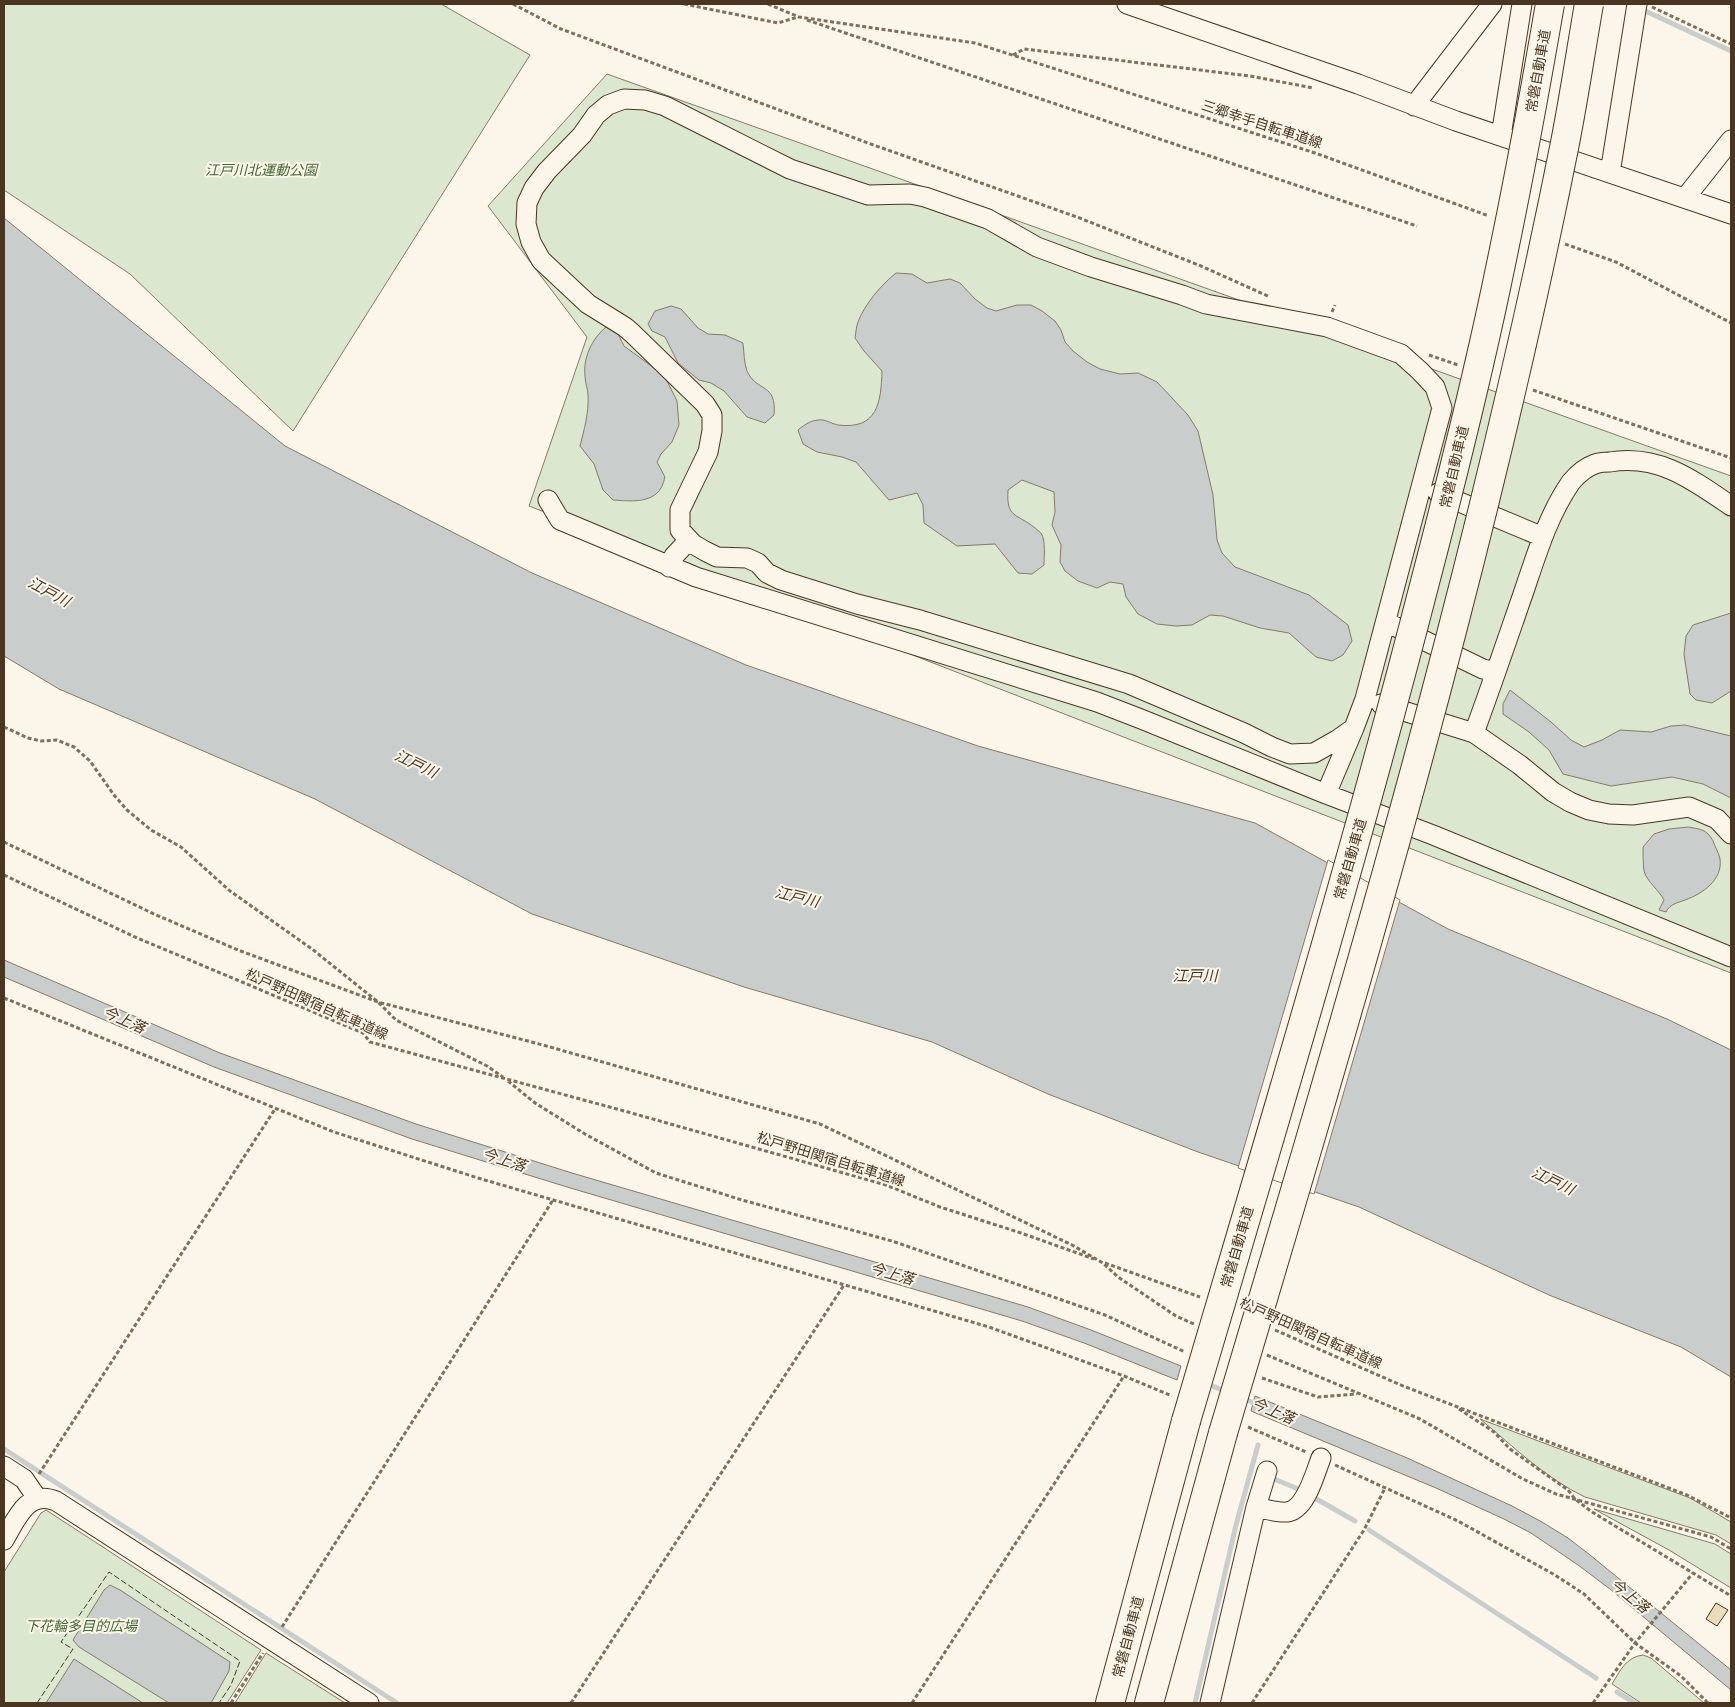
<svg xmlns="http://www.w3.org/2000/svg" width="1735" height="1707" font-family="Merriweather,'Noto Sans JP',serif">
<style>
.green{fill:#dce7d0;stroke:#887966}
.water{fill:#c9cecd;stroke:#887966}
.pier{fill:#fbf6e9;stroke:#887966}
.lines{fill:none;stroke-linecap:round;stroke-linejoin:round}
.stream{stroke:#c9cecd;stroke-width:5}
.building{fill:#ecdcbc;stroke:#4a3520}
.minor-casing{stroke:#4a3520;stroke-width:21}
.highway-casing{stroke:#4a3520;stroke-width:30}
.path{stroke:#7f6f5c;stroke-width:3;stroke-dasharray:4 2.5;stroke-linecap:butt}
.minor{stroke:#fbf6e9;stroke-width:19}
.highway{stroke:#fbf6e9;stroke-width:28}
.highway-bridge-casing{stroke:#4a3520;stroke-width:30;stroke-linecap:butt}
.highway-bridge{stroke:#fbf6e9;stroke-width:28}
.fence{stroke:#4a3520;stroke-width:1;stroke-dasharray:6 2.5;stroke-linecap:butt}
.labels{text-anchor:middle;stroke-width:4;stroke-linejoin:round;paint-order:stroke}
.street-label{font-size:14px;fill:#4a3520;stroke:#fbf6e9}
.park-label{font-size:14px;font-style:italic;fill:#436837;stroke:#fbf6e9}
.water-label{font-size:15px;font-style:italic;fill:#4a3520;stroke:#fbf6e9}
</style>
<rect width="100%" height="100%" fill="#fbf6e9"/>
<path class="green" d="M4,4H441L530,55L293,431L130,274L4,190Z
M607,74L1731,476V973L529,506L587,337L488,206Z
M1480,1419L1690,1498L1731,1522V1544L1716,1535L1585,1497C1545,1478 1514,1447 1480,1419Z
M1594,1509L1715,1544L1731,1554V1588L1669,1550Z
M46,1510L261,1650L227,1703H4V1572L41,1513Z
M266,1653L345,1703H235Z
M1643,1655L1651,1658L1704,1703H1641L1612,1684C1620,1671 1626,1657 1643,1655Z"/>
<path class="water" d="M4,218L285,446L532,573L746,665L978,746L1255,823L1448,929L1667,1019L1731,1050V1377L1681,1347L1549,1295L1359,1207L1198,1152L1048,1094L932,1042L744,987L532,914L315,799L59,689L4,656Z
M896,273L912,274L927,283L950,279L960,283L975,299L987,308L996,311L1017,305H1031L1042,311L1055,321L1061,330L1065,342L1073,351L1087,362L1100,369L1120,374L1138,373L1157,382L1188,415L1198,431L1213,495L1217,540L1222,553L1235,567L1309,595L1348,625L1352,641L1343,655L1332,661L1316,657L1289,633L1260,628L1223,616L1210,615L1192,625L1176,626L1157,624L1138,614L1126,597L1123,584L1110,582L1097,588L1078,581L1065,571L1060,562L1061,545L1052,525L1055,512L1054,492L1022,480L1008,490C1006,519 1017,513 1035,528C1035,528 1041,533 1041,533C1046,541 1044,556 1044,565L1032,574L1018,573L995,544L957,546L924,523L923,505L917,493L889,500L856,462L842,457L817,452L803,444L798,430C805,424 813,419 823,420C828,421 833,424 838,425C878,430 881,402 882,371L864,351L855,338C856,333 856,327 858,322C864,305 882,284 896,273Z
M671,306L681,309L698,328L708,334L725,335L743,343C744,352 744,363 747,371C757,393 777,382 774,415L765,423L747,417L724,391L711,383L699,380L678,363L665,337L652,331L648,324L655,311Z
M606,327L618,334L624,346L654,368L667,381L677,401L679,425L672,442L661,454L657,462L665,477C664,480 663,485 661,488C652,504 628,501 613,500L603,490L594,464L580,446C584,430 589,413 588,395C588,389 585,383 585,376C583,357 592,339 606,327Z
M1731,613V691L1712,703L1696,700L1690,694L1684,654L1686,636L1693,625Z
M1510,690L1551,722L1571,740L1584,747L1602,740L1620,730L1651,732L1671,726L1685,725L1731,736V798L1703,784L1672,777L1611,786L1563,774L1549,750L1529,732L1503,714V704Z
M1688,827C1699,829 1707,829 1713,841C1715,847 1719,853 1720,859C1723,880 1702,894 1685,900C1677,903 1670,904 1666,912L1659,910L1664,900C1659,890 1647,882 1644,871C1643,863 1643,854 1643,847L1654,834L1669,829Z
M4,960L220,1053L416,1124L572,1173L1028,1307L1091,1330L1181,1366L1177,1380L1084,1343L1022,1321L567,1187L412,1139L214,1067L4,977Z
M1255,1396L1405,1457L1512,1506L1542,1522L1568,1538L1590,1555L1731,1670V1690L1610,1589L1578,1565L1531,1533L1504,1519L1436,1488L1251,1411Z
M110,1585L120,1590L230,1662L229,1671L211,1703H169L79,1647L73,1640L104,1590Z
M74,1659L143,1703H46Z"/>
<path class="pier" d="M1328,860L1400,900L1314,1194L1238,1168Z"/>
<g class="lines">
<path class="stream" d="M1639,8L1731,51
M1205,1383L1227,1392
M1242,1398L1259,1405
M4,1449L397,1703
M1274,1479L1301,1490
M1313,1497L1355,1521
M1369,1530L1596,1678
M1617,1692L1635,1703
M1195,1703L1236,1525L1258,1445"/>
</g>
<path class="building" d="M1716,1603L1728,1610L1717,1626L1706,1619Z"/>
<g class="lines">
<g class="minor-casing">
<path id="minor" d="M1127,4L1358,84L1456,121L1731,214
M624,99L645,100L665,106L790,169L868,195L910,194L925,197L988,219L1037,247L1091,267L1182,295L1206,304L1327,327L1401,354L1420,371L1435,387L1442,408L1365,699L1354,728L1337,740L1314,753L1290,754L1272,747L1244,733L1129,684L920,620L857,604L781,580L767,573L758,563L747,558L717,557L705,551L693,544L680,530V510L708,452L712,431V415L705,404L632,333L625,327L588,304L541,260L531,242L526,224L527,203L534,188L547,171L582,135L596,115L608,105Z
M1414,106L1492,4
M1501,136L1522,4
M1610,173L1637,4
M1685,198L1731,140
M1438,493L1543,537
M548,500L560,520L696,577L1097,702L1141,719L1326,794
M669,567L674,556L689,540
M1386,622L1483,669L1496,672
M1381,704L1474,733L1520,765L1553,792L1570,802L1589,810L1609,814L1633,815L1689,807L1717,819L1731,834
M1354,728L1326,794L1433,835L1731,957
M1474,733C1491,687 1507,640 1523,594C1536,556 1548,515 1571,482C1577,475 1586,467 1595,464C1600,462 1605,462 1610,462C1659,454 1693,480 1731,506
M4,1466L24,1479L37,1498
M1256,1507L1267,1471
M4,1540C16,1520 27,1489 56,1501L369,1703
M1210,1703L1256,1507C1265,1509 1278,1513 1287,1512C1306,1510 1315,1473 1321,1458"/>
</g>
<g class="highway-casing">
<path id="highway" d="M1110,1703L1186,1421
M1149,1703L1223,1433"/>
</g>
<path class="path" d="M513,4L561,29L868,143L1077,217L1201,266L1270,297
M684,4L778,23L798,17
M768,4L799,17L975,43L1315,153L1489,216
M1652,7L1731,44
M807,20L1417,226
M1013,55L1024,49L1250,76L1313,88
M1565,244L1616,262L1731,323
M1332,312L1335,305
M1429,355L1458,365
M1533,390L1731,458
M4,727L28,738L41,741L57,740L74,747L90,761L114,795L127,810L151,830L181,847L230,891L312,949L378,1002L396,1020L487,1066L503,1077
M4,842L154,914L238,950L378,1002L543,1045L820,1124L1072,1245L1103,1263L1118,1277L1176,1316L1194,1324
M4,875L135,937L363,1033L370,1042L628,1112L886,1185L940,1207L1021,1233L1094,1259
M4,998L334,1132L478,1178L989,1327L1124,1376L1172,1396
M508,1081L535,1103L585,1134L656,1173L742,1200L892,1241L956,1263L1105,1315L1185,1352
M1105,1263L1200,1297
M1275,1330L1403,1386L1687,1495L1731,1518
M1267,1355L1420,1419L1523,1479L1556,1494L1711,1537L1731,1549
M1262,1378L1318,1397L1357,1394
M1459,1409L1494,1432L1510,1449L1568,1490L1575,1499L1592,1512L1731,1596
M1248,1427L1306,1452
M1335,1465L1458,1521L1555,1575L1584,1594L1635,1643L1681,1676L1708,1703
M39,1474L275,1109
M282,1627L553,1200
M231,1703L263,1653
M571,1703L844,1285
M912,1703L1124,1376
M1252,1703L1364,1530L1385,1488
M1593,1703L1635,1643L1693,1573"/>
<use href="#minor" class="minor"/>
<use href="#highway" class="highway"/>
<g class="highway-bridge-casing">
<path id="highway-bridge" d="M1186,1421C1268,1143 1352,866 1424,586C1452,479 1479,372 1501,264C1519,178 1535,91 1550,4
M1223,1433C1350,1007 1478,580 1565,143C1574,97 1581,50 1589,4"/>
</g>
<use href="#highway-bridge" class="highway-bridge"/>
<path class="fence" d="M37,1703L73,1649L61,1642L109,1572L240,1661L231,1685L219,1703"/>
</g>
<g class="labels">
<g class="street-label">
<text transform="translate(1538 71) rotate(-80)" y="5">常磐自動車道</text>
<text transform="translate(1262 124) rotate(18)" y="5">三郷幸手自転車道線</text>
<text transform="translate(1454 467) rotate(-77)" y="5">常磐自動車道</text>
<text transform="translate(1350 859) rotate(-74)" y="5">常磐自動車道</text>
<text transform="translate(317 1004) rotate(24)" y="5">松戸野田関宿自転車道線</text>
<text transform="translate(831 1159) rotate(17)" y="5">松戸野田関宿自転車道線</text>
<text transform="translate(1237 1247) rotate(-74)" y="5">常磐自動車道</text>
<text transform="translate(1311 1333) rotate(24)" y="5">松戸野田関宿自転車道線</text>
<text transform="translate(1128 1637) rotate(-75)" y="5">常磐自動車道</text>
</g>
<g class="park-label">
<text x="261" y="175">江戸川北運動公園</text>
<text x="81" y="1631">下花輪多目的広場</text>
</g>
<g class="water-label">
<text transform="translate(49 592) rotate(28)" y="5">江戸川</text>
<text transform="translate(416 764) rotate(26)" y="5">江戸川</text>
<text transform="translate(797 897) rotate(14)" y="5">江戸川</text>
<text x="1195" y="981">江戸川</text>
<text transform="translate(124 1020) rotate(24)" y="5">今上落</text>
<text transform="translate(504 1160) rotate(18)" y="5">今上落</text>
<text transform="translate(1553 1181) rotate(26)" y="5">江戸川</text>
<text transform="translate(892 1274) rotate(16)" y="5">今上落</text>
<text transform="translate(1273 1411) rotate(23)" y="5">今上落</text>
<text transform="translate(1630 1596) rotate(39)" y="5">今上落</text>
</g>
</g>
<rect width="1735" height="1707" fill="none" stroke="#4a3520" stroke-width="10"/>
</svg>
